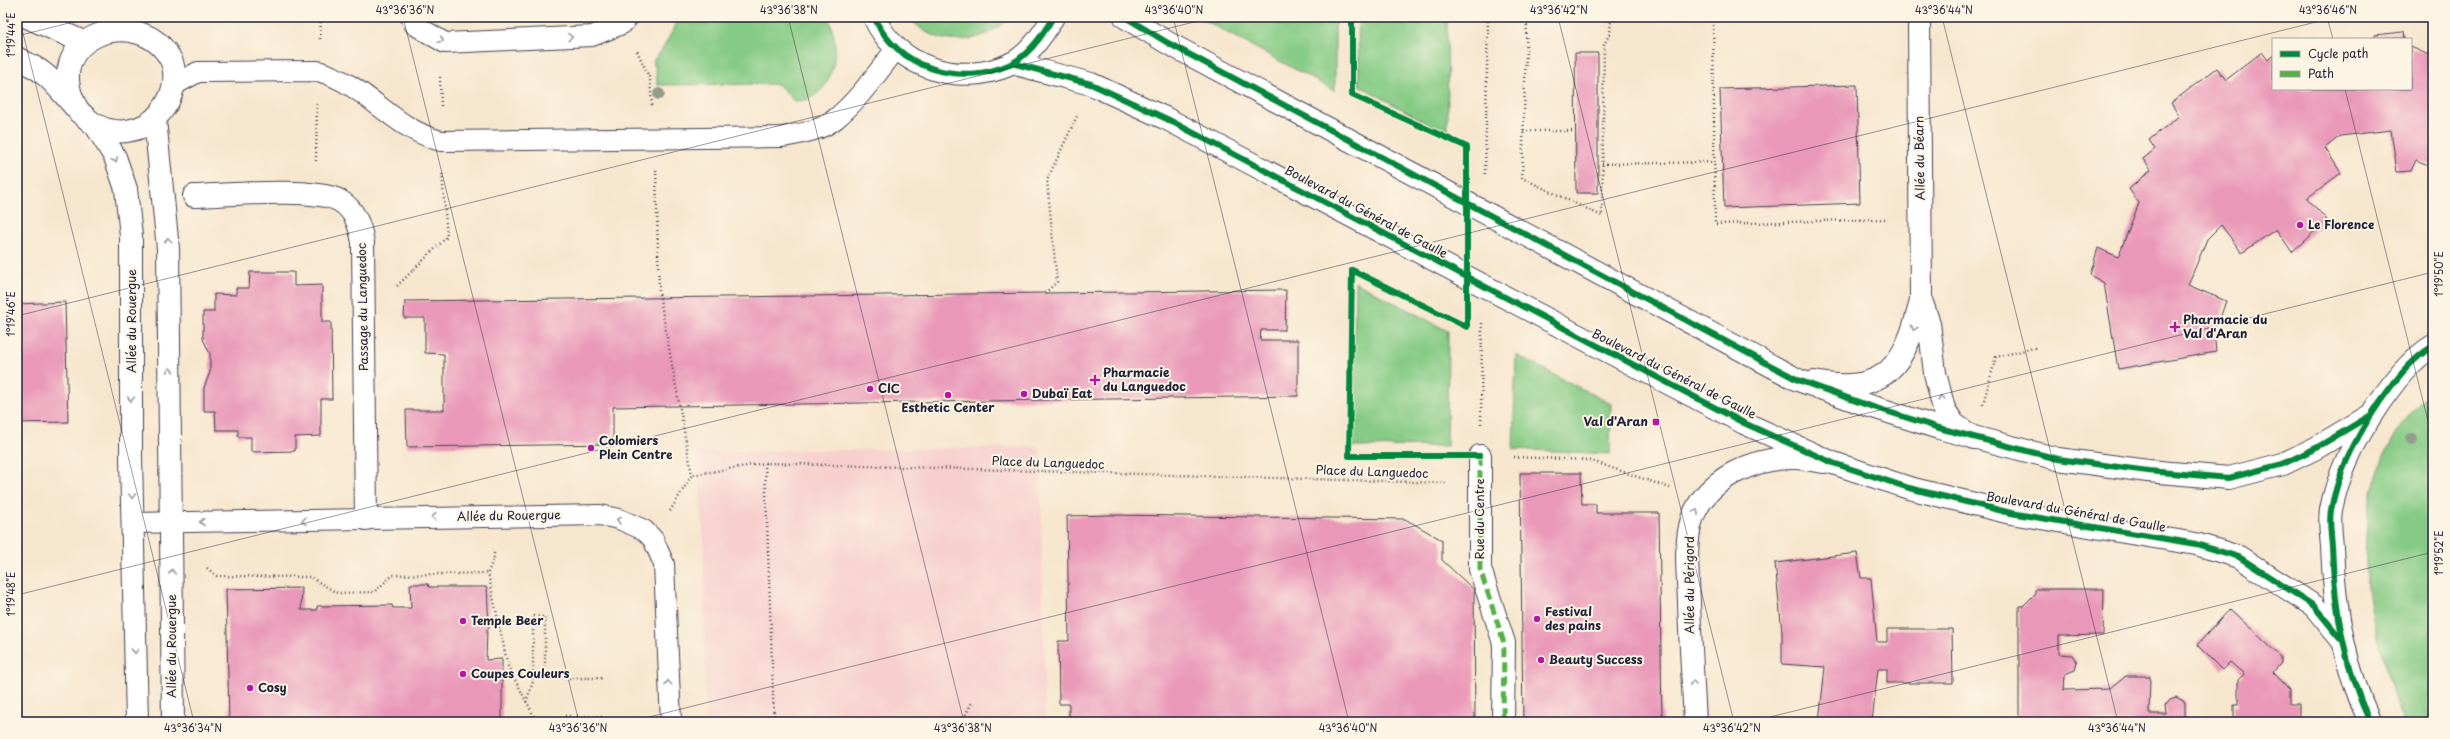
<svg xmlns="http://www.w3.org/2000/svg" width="2450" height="739" font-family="'Playpen Sans',sans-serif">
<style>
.built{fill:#f7d0cd}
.green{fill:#86cb85;stroke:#547660}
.building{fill:#e998b8}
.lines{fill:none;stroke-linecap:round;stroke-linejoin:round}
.lane-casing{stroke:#423f51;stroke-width:22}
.street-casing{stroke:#423f51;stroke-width:24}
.secondary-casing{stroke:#423f51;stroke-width:24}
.path{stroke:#423f51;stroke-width:2.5;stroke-dasharray:1 3;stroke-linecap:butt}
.lane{stroke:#fff;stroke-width:20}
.street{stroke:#fff;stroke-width:22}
.secondary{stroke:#fff;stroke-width:22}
.quiet{stroke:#55b146;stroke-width:5;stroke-dasharray:10 5;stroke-linecap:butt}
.cycleway-casing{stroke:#fcf5e5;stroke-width:8}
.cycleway{stroke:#00873e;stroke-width:6}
.tree{fill:#959b8b}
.oneway{stroke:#9c9ca7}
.ticks{fill:none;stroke:#22223b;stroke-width:1;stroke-opacity:0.45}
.poi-dot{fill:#b5179e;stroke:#fcf5e5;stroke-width:1.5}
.labels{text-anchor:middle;stroke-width:4;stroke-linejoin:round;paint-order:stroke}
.street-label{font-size:12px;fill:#22223b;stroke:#fcf5e5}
.poi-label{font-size:12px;font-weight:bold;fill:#22223b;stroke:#fcf5e5;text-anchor:start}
.neatline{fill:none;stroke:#22223b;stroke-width:1.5}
.ticks-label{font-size:10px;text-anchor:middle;fill:#22223b}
</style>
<rect width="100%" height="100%" fill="#fcf5e5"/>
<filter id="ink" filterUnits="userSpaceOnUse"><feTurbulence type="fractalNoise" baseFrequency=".025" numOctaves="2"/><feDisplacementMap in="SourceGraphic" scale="8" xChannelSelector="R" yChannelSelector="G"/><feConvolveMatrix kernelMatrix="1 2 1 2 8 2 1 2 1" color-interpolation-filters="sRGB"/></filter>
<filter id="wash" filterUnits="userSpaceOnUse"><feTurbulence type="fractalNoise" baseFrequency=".012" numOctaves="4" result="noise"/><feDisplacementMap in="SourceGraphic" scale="16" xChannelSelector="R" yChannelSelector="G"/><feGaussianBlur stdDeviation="0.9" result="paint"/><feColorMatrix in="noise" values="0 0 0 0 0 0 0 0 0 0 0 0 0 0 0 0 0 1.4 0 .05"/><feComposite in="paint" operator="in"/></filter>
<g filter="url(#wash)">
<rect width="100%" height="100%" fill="#f7e6ce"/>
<path class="built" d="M1040,447L1045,722H705L704,541L697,452Z"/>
<path class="green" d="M680,17H829C831,27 836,40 835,50C834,76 822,102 794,101L778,84L657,85L656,70L653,61L662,50Z
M909,17H1010C983,46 935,50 909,17Z
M1203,17H1335V91L1202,19Z
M1358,17H1447L1448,135L1359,85Z
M1355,282L1448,331L1447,446L1353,447Z
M1516,355L1611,404L1610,454L1513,449Z
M2433,388V722H2404C2361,609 2335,482 2433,388Z
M17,600H18L20,722H17Z"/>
<g id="blocks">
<path class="building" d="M2403,32L2404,39H2375V35Z
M2411,47L2433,57V167L2416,160L2411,171L2397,172L2391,130L2340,136L2325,148L2341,173L2307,198L2327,220L2292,252L2276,229L2242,253L2221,225L2207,239L2188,285L2226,301L2220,318L2213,321L2216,352L2118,369L2104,283L2090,275L2098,248L2118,257L2139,203L2129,189L2151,170L2143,159L2155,149L2149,140L2179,116L2171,103L2217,68L2226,80L2262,52L2268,60L2273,55V89H2411Z
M1575,53H1598V193H1576Z
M1857,85L1860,203L1724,208L1720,89Z
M250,272H294V286L322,285V322H331L332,399H321V436L295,437V451L251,452V437H238V430H216L215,411H204V388L210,372V354L203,339V312H214V294L236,295V288H249Z
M1286,290L1285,330H1261L1260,340H1298V396L613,407V444L407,447L406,410H444V354L425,353V318H404L405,301Z
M65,302L68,422L17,423V304Z
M1520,473H1581L1582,504H1596V513H1659L1662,722H1523Z
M1110,515L1405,519L1442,540V560L1474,590L1475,722H1069V704H1059L1058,641H1069L1067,516Z
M1857,553L1861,578H1871L1877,642H1887V629H1952L1953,683H1887V669H1878L1872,722H1819L1825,667L1782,664V632L1775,563Z
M410,584H428L429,587H487L489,628L487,629L486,660L502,659V722H229L226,589L302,588L301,610H317V606L392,605L393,608H411Z
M2035,589H2104L2103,635L2059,636V654L2072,655L2077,662L2075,670L2065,674L2064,690L2110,689L2126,676H2150L2149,714H2166L2165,705L2170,699L2176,697L2185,702V722L2019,721V606H2023L2035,594Z
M2230,609L2281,657V663L2273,672L2290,690V704H2299V722H2234V705H2238V680L2244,674L2230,662L2222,670L2197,645Z"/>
</g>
</g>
<g filter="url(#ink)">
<use href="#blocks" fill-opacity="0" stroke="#423f51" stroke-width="1"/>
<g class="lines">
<g class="lane-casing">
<path id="lane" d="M411,17L415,25L445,43L592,36L622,24L628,17
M174,85L198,72L318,71C369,86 391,128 441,141L782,137C798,134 820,131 834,120C858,101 877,73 896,49
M132,523L600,515L619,519L644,530L653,539L664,564L671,722"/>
</g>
<g class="street-casing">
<path id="street" d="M27,17L81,41
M1919,17L1921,300
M17,58C25,63 36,67 43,73C71,95 85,136 127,131C140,129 152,123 160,113C172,99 178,80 172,62C143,0 33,36 79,112
M155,119L168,249L173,722
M96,126L115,157L126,189L131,236V457L137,722
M194,196C226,195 316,187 340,201C355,210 360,226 363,242L366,519
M1814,382C1885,396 1906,365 1921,300L1929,323L1935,373L1944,409L1954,424L1974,438
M1480,456V569L1504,643L1503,722
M1695,722C1693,682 1690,641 1689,601C1688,575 1684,544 1692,519C1706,479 1754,457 1795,458C1804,458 1815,461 1825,462"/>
</g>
<g class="secondary-casing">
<path id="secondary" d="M874,17C897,69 961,87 1011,64C1030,54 1043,35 1053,17
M1125,17L1168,43L1798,380L1867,405L1939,428L2058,459L2148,471L2229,478L2283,464L2316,448L2371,415
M1012,63L1091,84L1167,119L1744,423L1833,463L1909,488L2011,513L2196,544L2239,557L2314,606L2341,639
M2370,722C2344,667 2334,607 2332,546C2331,535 2329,521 2331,510C2338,472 2358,434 2379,403C2394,382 2410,360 2433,346"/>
</g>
<path class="path" d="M1527,17L1522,178L1602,216L1604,45L1610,33L1611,17
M1713,17L1715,224L1888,219
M320,39L321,17
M637,51L650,79L652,107
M440,77L441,106
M1523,131H1575
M316,161L317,104
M1602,164L1714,162
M656,170L659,293L692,475
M1485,174L1488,17
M397,286L447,237L442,173
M1045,293L1057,282L1047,180L1078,114
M1983,404L1996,357L2038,347
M1481,424L1482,323
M1514,457L1589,460L1670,488
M765,463L774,722
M670,511L692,475L765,463L1447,483
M494,549V557L488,573L508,666L537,722
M207,568L217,576L310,577L337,593L374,592L393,575L488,573
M526,702L533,682V616L545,617V678H603
M565,716L603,717
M962,722L972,702"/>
<use href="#lane" class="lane"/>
<use href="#street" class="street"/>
<use href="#secondary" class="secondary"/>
<path class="quiet" d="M1480,456V569L1504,643L1503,722"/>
<g class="cycleway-casing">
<path id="cycleway" d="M874,17C897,69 961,87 1011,64C1030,54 1043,35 1053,17
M1125,17L1168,43L1798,380L1867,405L1939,428L2058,459L2148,471L2229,478L2283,464L2316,448L2371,415
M1352,17V95L1467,147V327L1352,270L1349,456H1480
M1012,63L1091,84L1167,119L1744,423L1833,463L1909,488L2011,513L2196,544L2239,557L2314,606L2341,639
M2370,722C2344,667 2334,607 2332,546C2331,535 2329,521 2331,510C2338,472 2358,434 2379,403C2394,382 2410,360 2433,346"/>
</g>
<use href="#cycleway" class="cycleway"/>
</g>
<g class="tree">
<circle cx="659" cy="94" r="6"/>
<circle cx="2412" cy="439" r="6"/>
</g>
<defs><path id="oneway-chevron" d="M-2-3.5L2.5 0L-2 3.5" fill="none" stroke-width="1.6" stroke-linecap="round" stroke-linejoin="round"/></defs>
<g class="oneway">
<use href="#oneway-chevron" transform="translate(570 37) rotate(-3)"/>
<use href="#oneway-chevron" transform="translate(441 40) rotate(26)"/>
<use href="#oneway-chevron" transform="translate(115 160) rotate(67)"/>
<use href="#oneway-chevron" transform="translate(168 240) rotate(-95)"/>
<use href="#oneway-chevron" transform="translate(1914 328) rotate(109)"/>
<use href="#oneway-chevron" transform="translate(170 370) rotate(-91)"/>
<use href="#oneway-chevron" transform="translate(1941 398) rotate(-106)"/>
<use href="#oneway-chevron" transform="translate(131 399) rotate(90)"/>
<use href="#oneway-chevron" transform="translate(132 496) rotate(89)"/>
<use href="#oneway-chevron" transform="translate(1696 512) rotate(-62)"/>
<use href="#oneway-chevron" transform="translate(434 517) rotate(179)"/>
<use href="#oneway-chevron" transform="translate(619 520) rotate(-163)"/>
<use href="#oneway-chevron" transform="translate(304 521) rotate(178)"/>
<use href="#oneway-chevron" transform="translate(202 522) rotate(-180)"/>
<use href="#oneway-chevron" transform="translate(172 572) rotate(-90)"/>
<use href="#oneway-chevron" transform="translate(135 651) rotate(88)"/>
<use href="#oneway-chevron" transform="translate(668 683) rotate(-94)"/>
<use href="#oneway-chevron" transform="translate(1693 683) rotate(-94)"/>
</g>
</g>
<path class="ticks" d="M19,17L194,722M403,17L579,722M788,17L964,722M1173,17L1349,722M1558,17L1734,722M1942,17L2118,722M2327,17L2333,39M17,36L93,17M2345,89L2433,441M17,316L1214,17M17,595L2336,17M629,722L2433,272M1750,722L2433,552"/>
<g class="poi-dot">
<circle cx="2300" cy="225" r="4"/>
<path d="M2173 321h4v4h4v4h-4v4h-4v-4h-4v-4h4z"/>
<path d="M1093 374h4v4h4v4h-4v4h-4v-4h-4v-4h4z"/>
<circle cx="870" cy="389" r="4"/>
<circle cx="1024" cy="394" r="4"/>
<circle cx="948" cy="395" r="4"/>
<rect x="1652" y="418" width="8" height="8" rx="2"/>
<circle cx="591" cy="448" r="4"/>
<circle cx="1537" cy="619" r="4"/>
<circle cx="463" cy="621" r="4"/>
<circle cx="1541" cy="660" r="4"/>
<circle cx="463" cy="674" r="4"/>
<circle cx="250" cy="688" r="4"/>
</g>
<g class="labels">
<g class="street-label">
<text transform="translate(1920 158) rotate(-91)" y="4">Allée du Béarn</text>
<text transform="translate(1366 212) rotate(28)" y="4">Boulevard du Général de Gaulle</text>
<text transform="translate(363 307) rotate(-91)" y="4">Passage du Languedoc</text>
<text transform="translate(132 321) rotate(-90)" y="4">Allée du Rouergue</text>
<text transform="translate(1674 374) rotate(27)" y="4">Boulevard du Général de Gaulle</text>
<text transform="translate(1048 463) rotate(2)" y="4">Place du Languedoc</text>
<text transform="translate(1372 472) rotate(2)" y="4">Place du Languedoc</text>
<text transform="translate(2076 512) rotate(10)" y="4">Boulevard du Général de Gaulle</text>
<text transform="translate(509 516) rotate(-1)" y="4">Allée du Rouergue</text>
<text transform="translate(1480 519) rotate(-90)" y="4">Rue du Centre</text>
<text transform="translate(1690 585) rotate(-90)" y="4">Allée du Périgord</text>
<text transform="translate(172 646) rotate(-90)" y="4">Allée du Rouergue</text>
</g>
<g class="poi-label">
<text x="2308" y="229">Le Florence</text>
<text x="2183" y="324">Pharmacie du<tspan x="2183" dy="14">Val d'Aran</tspan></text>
<text x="1103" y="377">Pharmacie<tspan x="1103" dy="14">du Languedoc</tspan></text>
<text x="878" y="393">CIC</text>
<text x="1032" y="398">Dubaï Eat</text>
<text x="948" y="412" text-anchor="middle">Esthetic Center</text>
<text x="1648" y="426" text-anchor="end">Val d'Aran</text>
<text x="599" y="445">Colomiers<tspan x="599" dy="14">Plein Centre</tspan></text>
<text x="1545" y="616">Festival<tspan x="1545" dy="14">des pains</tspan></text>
<text x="471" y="625">Temple Beer</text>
<text x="1549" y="664">Beauty Success</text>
<text x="471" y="678">Coupes Couleurs</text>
<text x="258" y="692">Cosy</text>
</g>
</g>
<rect width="2450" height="739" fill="none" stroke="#fcf5e5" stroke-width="44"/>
<rect x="2272" y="38" width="140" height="52" fill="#fcf5e5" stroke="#a5a1a1"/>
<rect x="2280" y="51" width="20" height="6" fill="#00873e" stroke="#a5a1a1"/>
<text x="2308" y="58" font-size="12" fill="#22223b">Cycle path</text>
<rect x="2280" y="71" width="20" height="6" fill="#55b146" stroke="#a5a1a1"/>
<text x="2308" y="78" font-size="12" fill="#22223b">Path</text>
<rect x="22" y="22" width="2406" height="695" class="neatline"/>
<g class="ticks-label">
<text x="405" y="14">43°36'36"N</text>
<text x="789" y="14">43°36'38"N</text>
<text x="1174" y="14">43°36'40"N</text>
<text x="1559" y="14">43°36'42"N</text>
<text x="1944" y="14">43°36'44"N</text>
<text x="2328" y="14">43°36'46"N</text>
<text transform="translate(11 35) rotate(-90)" y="4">1°19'44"E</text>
<text transform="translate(2439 274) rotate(-90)" y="4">1°19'50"E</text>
<text transform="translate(11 314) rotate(-90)" y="4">1°19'46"E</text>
<text transform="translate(2439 553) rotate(-90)" y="4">1°19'52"E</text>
<text transform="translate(11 594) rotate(-90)" y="4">1°19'48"E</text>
<text x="193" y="732">43°36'34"N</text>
<text x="578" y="732">43°36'36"N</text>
<text x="963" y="732">43°36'38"N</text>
<text x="1348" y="732">43°36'40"N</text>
<text x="1732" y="732">43°36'42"N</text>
<text x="2117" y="732">43°36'44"N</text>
</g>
</svg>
